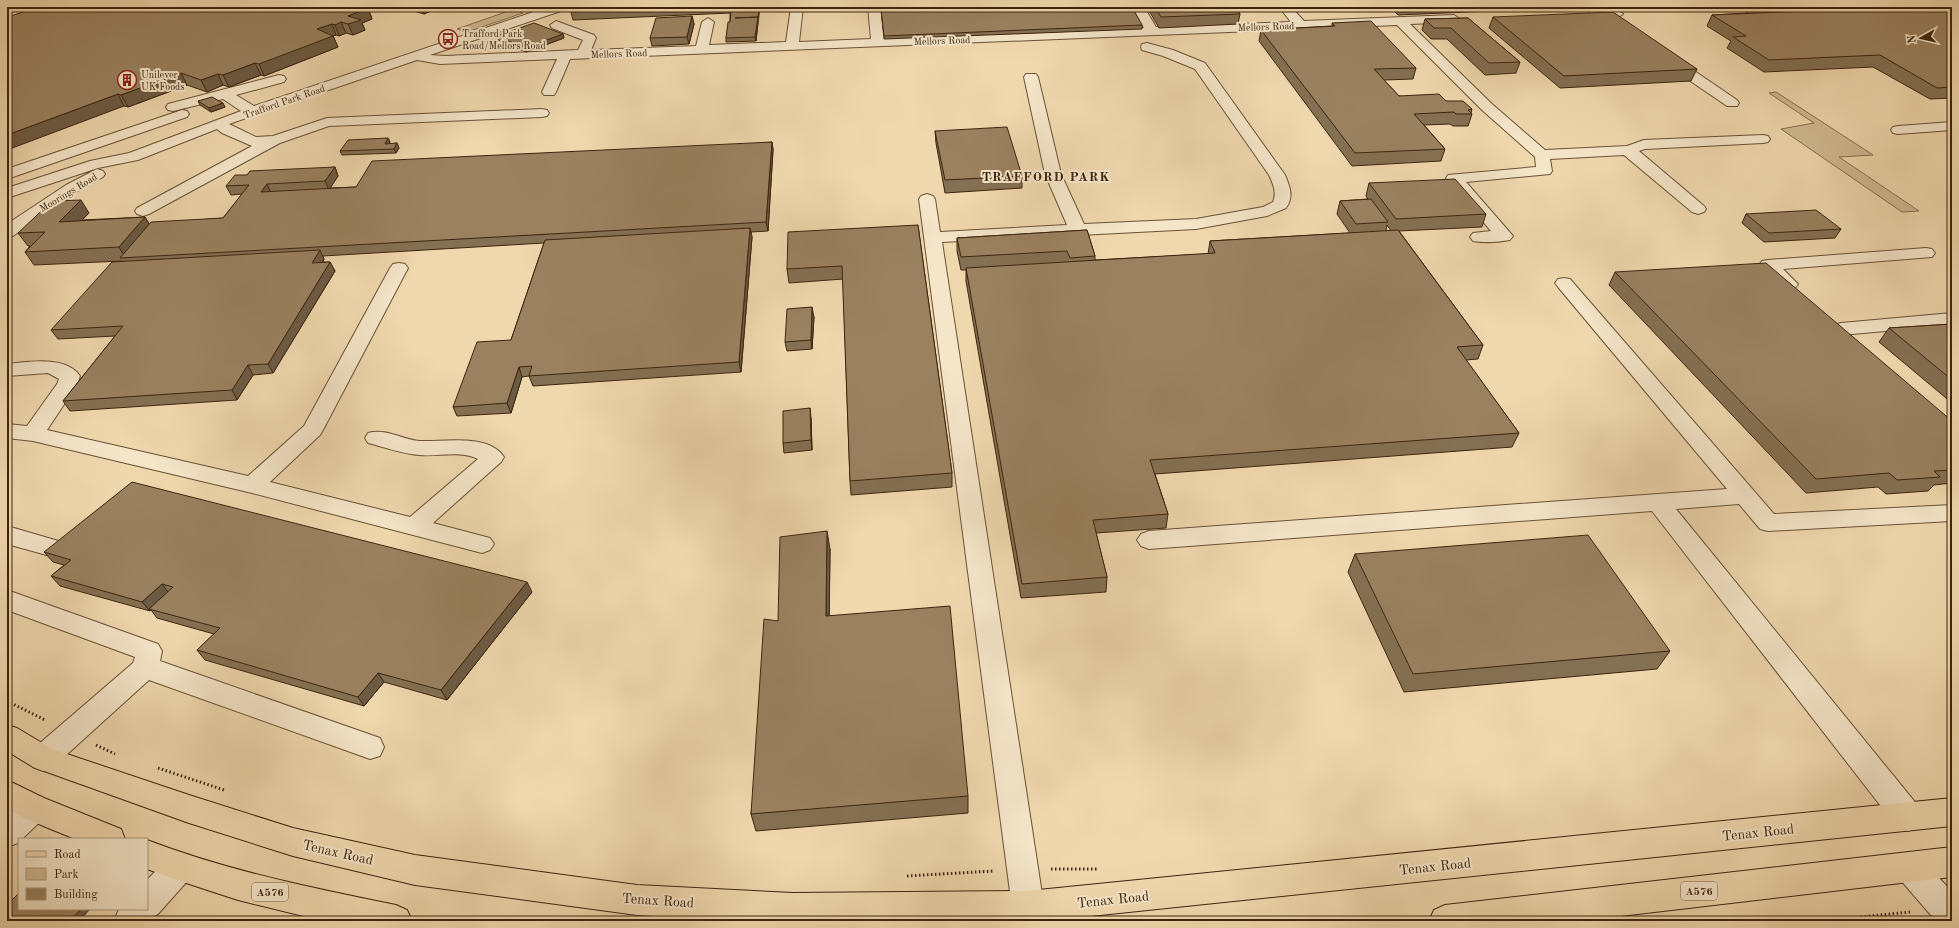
<svg xmlns="http://www.w3.org/2000/svg" width="1959" height="928" font-family="'Old Standard TT',serif">
<style>
.green{fill:#d1ba93;stroke:#867050}
.lines{fill:none;stroke-linecap:round;stroke-linejoin:round}
.minor-casing{stroke:#695236;stroke-width:2}
.major-casing{stroke:#3c250e;stroke-width:2}
.path{stroke:#3c250e;stroke-width:3;stroke-dasharray:1.5 2.5;stroke-linecap:butt}
.minor{fill:#f5e6ca;fill-rule:evenodd}
.major{fill:#f0d8ae;fill-rule:evenodd}
.wall{fill:#847053;stroke:#3c250e;fill-rule:evenodd}
.shaded-wall{fill:#6c5b44;stroke:#3c250e}
.building{fill:#9a8261;stroke:#3c250e}
.labels{text-anchor:middle;stroke-width:4;stroke-linejoin:round;paint-order:stroke}
.far-street-label{font-size:10px;fill:#3c250e;stroke:#f5e6ca}
.far-poi-label{font-size:10px;fill:#3c250e;stroke:#f5e6ca;text-anchor:start}
.shield{fill:#f5e6ca;stroke:#745f46;stroke-width:1}
.shield-label{font-size:11px;font-weight:bold;fill:#3c250e}
.far-district-label{font-size:13px;font-weight:bold;letter-spacing:1px;fill:#3c250e;stroke:#f5e6ca}
.near-street-label{font-size:14px;fill:#3c250e;stroke:#f5e6ca}
</style>
<rect width="100%" height="100%" fill="#f0d8ae"/>
<filter id="stains"><feTurbulence type="fractalNoise" baseFrequency=".005" numOctaves="4"/><feColorMatrix values="0 0 0 0 .2 0 0 0 0 .09 0 0 0 0 .02 0 0 0 .5 -.17"/></filter>
<radialGradient id="worn" r=".72"><stop offset=".6" stop-color="#630" stop-opacity="0"/><stop offset="1" stop-color="#630" stop-opacity=".3"/></radialGradient>
<path class="green" d="M514,9L523,13L467,32L457,29Z
M1776,92L1873,155L1839,157L1919,211L1902,212L1781,129L1814,123L1769,93Z"/>
<g class="lines">
<g class="minor-casing">
<path id="minor" d="M548,7H566L564,10L430,55L446,56L578,50L583,40L552,28L550,25L556,21L594,35L596,38L591,50L696,46L702,22L708,18L714,22L709,45L786,42L791,7H803L799,42L871,39L868,7H880L884,38L1144,28L1132,7H1144L1156,27L1291,22L1279,7H1291L1304,21L1454,15L1460,19L1458,22L1410,24L1492,104L1545,150L1627,146L1644,140L1763,135L1768,136L1770,139L1768,142L1763,143L1645,149L1639,151L1704,206L1706,209L1704,212L1698,214L1692,212L1624,155L1550,159L1552,171L1550,174L1466,182L1513,236L1510,240C1499,242 1484,243 1473,241L1470,237L1473,233L1491,231L1448,181L1446,178L1448,175L1536,167L1535,157L1482,110L1397,25L570,59L556,92L554,95H544L542,92L557,59L440,64L417,60L229,124L256,137L273,136L327,118L542,109L547,110L549,113L547,116L542,117L329,126L280,143L149,214L143,216L137,214L135,211L137,208L252,146L222,133L217,129L138,160L98,168L7,198V188L90,161L129,153L241,111L223,99L173,111L168,110L166,107L168,104L279,75L284,76L286,79L284,82L236,95L254,106Z
M1601,7H1615L1623,14L1617,18H1590L1588,15L1590,12L1605,11Z
M1147,43L1173,50L1205,63L1285,175C1290,187 1294,197 1286,208L1267,216L1196,229L942,242L1044,907L1039,918C1031,921 1025,921 1017,918L1012,907L919,199L921,196L927,194L933,196L935,199L940,232L1067,225L1045,174L1024,77L1026,74H1036L1038,77L1061,174L1084,224L1196,219L1263,207L1273,202C1277,192 1273,184 1269,175L1195,69L1163,56L1142,50L1141,47L1142,44Z
M1669,56L1674,57L1737,100L1739,103L1737,106H1727L1664,63L1662,60L1664,57Z
M182,110L187,111L189,114L187,117L7,179V169Z
M1952,122V130L1898,134L1893,133L1891,130L1893,127L1898,126Z
M97,169L103,171L105,174L103,177L78,191L13,236L7,237V224L66,185Z
M1926,248L1932,249L1935,253L1932,257L1783,269L1798,284L1795,288C1781,291 1767,276 1759,265L1762,261L1768,260Z
M399,263L405,264L408,268L323,430L320,435L270,482L410,517L478,459C460,450 438,457 419,455C403,454 384,447 368,443L365,438L368,433C385,428 402,439 419,441C443,442 489,433 504,457L501,462L433,523L490,538L494,544L490,550L482,553L252,493L33,441L7,438V424L27,426L57,384L59,379L48,373L7,376V364C28,362 66,355 80,376L77,385L47,430L248,476L304,426L390,268L393,264Z
M1564,278L1570,279L1774,514L1952,505V521L1768,531L1760,529L1739,504L1676,509L1919,807L1923,817L1919,827L1908,831L1897,827L1652,511L1149,549L1141,546L1137,540L1141,534L1149,531L1727,489L1558,287L1555,283L1558,279Z
M1952,313V325L1841,335L1834,333L1831,329L1834,325L1841,323Z
M7,526L62,542L66,548L62,554L54,557L7,544Z
M7,590L158,644L162,651L160,661L380,738L384,747L380,756L370,759L149,680L53,767L43,771L33,767L29,758L33,749L133,663L135,657L7,610Z
M34,795L44,798L49,808L44,818L22,839H19L18,843L7,847V813L24,798Z
M1909,852L1920,857L1952,892V921H1936L1898,877L1894,867L1898,857Z
M179,853L190,858L194,868L190,878L158,914L154,916L151,921H114L119,909H147V880L168,858Z"/>
</g>
<g class="major-casing">
<path id="major" d="M7,725L17,728L52,749L189,795L293,828L415,855L637,885L793,893L1028,891L1952,798V826L1043,921H732L637,915L415,885L293,856L189,823L33,767L7,751Z
M7,780L44,798L121,829L125,839H75L24,818L7,808Z
M147,840C228,871 312,888 396,905L407,910L412,921H324L238,900L177,880L147,869Z
M1952,847V877L1578,921H1429L1434,910L1445,905Z"/>
</g>
<path class="path" d="M7,701L45,720
M96,745L115,754
M158,768L224,790
M1051,869H1098
M907,876L994,871
M1821,921L1910,912"/>
<use href="#minor" class="minor"/>
<use href="#major" class="major"/>
</g>
<path class="wall" d="M401,7H440L424,14Z
M573,7H760L756,41L726,42V38L730,22V13L573,20L571,12Z
M1147,7H1235L1240,14L1238,24L1159,28Z
M1390,7H1560V8L1398,15Z
M1738,7H1952V98L1930,99L1873,67L1764,72L1727,48L1731,41L1707,26L1712,15L1748,13Z
M368,8L372,19L362,23L365,30L353,35L346,33L339,36L336,35L333,36L338,47L264,76L261,75L229,87L223,85L207,92L187,85L128,107L124,106L7,17Z
M881,9L1142,25V29L884,39Z
M692,16L694,24L689,44L652,46L650,38Z
M1493,17L1697,69L1691,81L1560,88L1489,28Z
M1468,18L1520,62L1516,73L1485,75L1447,39H1431L1422,30L1425,19Z
M1332,23L1416,68L1413,79L1384,80L1399,96L1446,101L1472,109L1471,113L1472,114L1468,126H1453L1450,124L1424,125L1445,149L1441,161L1352,166L1259,41L1261,30L1332,26Z
M563,34L564,38L526,52L498,40L497,36Z
M198,101L225,107L211,112L200,105Z
M935,131L1022,176V188L945,193L936,143Z
M388,138L390,142L389,144L397,143L399,148L396,153L342,155L340,151Z
M772,142L773,150L768,231L751,232L752,237L741,372L533,386L529,376L522,377L511,413L457,416L453,407L511,340L544,243L323,256L324,259L323,262H330L335,271L273,373L253,375L237,400L70,411L63,401L115,336L58,339L51,330L122,261L34,265L25,252L30,246H28L18,233L89,213L82,220L145,217L149,224L223,218L242,194L231,195L226,186L247,175L335,167L338,176L330,188L356,187Z
M1369,183L1486,214L1482,227L1399,231L1483,345L1478,359L1466,360L1519,433L1512,447L1155,474L1168,514L1166,528L1096,533L1107,577L1106,592L1021,598L966,281V270H961L957,251V238L1087,230L1095,256V260L1208,254L1210,241L1350,233L1337,214L1340,201L1368,199L1366,196ZM1387,225L1391,231H1386Z
M1746,214L1841,229L1835,238L1764,242L1742,223Z
M918,225L952,473V487L851,495L850,481L843,279L789,283L787,269Z
M1615,272L1952,421V483L1934,485L1928,491L1886,494L1878,487L1806,493L1609,285Z
M814,317L812,349L787,351L785,342Z
M1952,324V403L1879,342L1889,328Z
M811,418L812,450L784,453L783,443Z
M830,549L829,616L968,796V813L756,831L751,814L778,621Z
M44,552L532,592L447,700L384,682L364,706L205,660L197,650L214,634L157,618L151,610L150,611L60,586L51,576L64,565L53,562Z
M1355,554L1670,651L1657,669L1404,692L1348,572Z"/>
<path class="shaded-wall" d="M422,7H440L424,14Z
M368,8L372,19L362,23L365,30L353,35L348,24V16Z
M692,16L694,24L689,44L687,37Z
M758,17V21L756,41L755,37Z
M341,22L346,33L339,36L335,25Z
M332,24L336,35L333,36L338,47L264,76L259,64L317,29Z
M563,34L564,38L526,52L525,48Z
M255,63L261,75L229,87L223,75Z
M181,73L187,85L128,107L121,95Z
M218,74L223,85L207,92L201,80Z
M118,94L124,106L7,150V135Z
M223,103L225,107L211,112L209,108Z
M388,138L390,142L386,148L385,144Z
M772,142L773,150L768,231L766,222Z
M397,143L399,148L396,153L394,149Z
M335,167L338,176L329,190L325,181Z
M267,184L271,193L261,192Z
M81,200L89,213L68,235L59,222Z
M145,217L153,230L125,257L119,247Z
M750,228L752,237L741,372L739,362Z
M320,250L324,259L317,272L312,263Z
M330,262L335,271L273,373L268,364Z
M812,307L814,317L812,349L811,340Z
M248,365L253,375L237,400L232,390Z
M519,367L522,377L511,413L507,403Z
M810,408L811,418L812,450L811,440Z
M827,531L830,549L829,634L826,616Z
M527,582L532,592L447,700L441,690Z
M162,584L169,593L149,609L151,610L150,611L142,602Z
M378,673L384,682L364,706L358,697Z
M81,909H90L79,921H70Z"/>
<path class="building" d="M40,7H365L368,8L348,16L361,20L348,24L341,22L335,25L332,24L317,29L333,36L259,64L255,63L223,75L218,74L201,80L181,73L121,95L118,94L7,135V17Z
M573,7H699L571,12Z
M931,7H1132L1142,25L884,36L881,9Z
M1155,7H1235L1240,14L1161,17Z
M1897,7H1952V87L1937,88L1880,55L1769,60L1733,37L1746,36L1712,15Z
M759,9L758,17L735,18L758,17L755,37L726,38L728,22H730L731,10Z
M1613,12L1697,69L1564,76L1493,17Z
M692,16L687,37L650,38L656,18Z
M1468,18L1520,62L1489,63L1451,28H1434L1425,19Z
M1371,21L1416,68L1374,69L1399,96L1439,94L1446,101H1463L1472,109L1468,110L1472,114H1456L1454,112L1414,114L1445,149L1355,153L1261,30L1335,26L1332,23Z
M534,23L563,34L525,48L497,36Z
M212,97L223,103L209,108L198,101Z
M1007,127L1022,176L945,180L935,131Z
M388,138L385,144L397,143L394,149L340,151L348,140Z
M772,142L766,222L120,258L151,222L223,218L249,185L226,186L235,175H247L250,171L335,167L325,181L267,184L261,192L356,187L372,161Z
M1455,179L1486,214L1396,219L1369,183Z
M1371,199L1388,222L1356,224L1340,201Z
M81,200L59,222L145,217L119,247L25,252L45,232L18,233L52,201Z
M1816,210L1841,229L1769,233L1746,214Z
M918,225L952,473L850,481L842,266L787,269L788,232Z
M750,228L739,362L529,376L532,366L519,367L507,403L453,407L477,342L511,340L545,240Z
M1087,230L1095,256L1070,258L1067,251L961,257L957,238Z
M1398,230L1483,345L1457,347L1519,433L1150,460L1168,514L1093,520L1107,577L1022,584L966,268L1215,253L1210,241Z
M320,250L312,263L330,262L268,364L248,365L232,390L63,401L123,326L51,330L112,262Z
M1766,263L1952,421V470L1934,471L1940,477L1897,480L1889,473L1816,479L1615,272Z
M812,307L811,340L785,342L787,309Z
M1952,324V380L1889,328Z
M810,408L811,440L783,443V411Z
M132,482L527,582L441,690L378,673L358,697L197,650L220,628L149,609L173,587L162,584L142,602L51,576L71,560L44,552Z
M827,531L826,616L950,606L968,796L751,814L764,619L778,621L780,537Z
M1588,535L1670,651L1413,674L1355,554Z
M19,893V909H81L70,921H7V905Z"/>
<defs>
<g id="bus-ring" transform="scale(1)"><circle r="9.5" fill="#f5e6ca" stroke="#8f2418" stroke-width="1.5"/><path d="M-5-6H5V4H4V6H2V4H-2V6H-4V4H-5ZM-3.5-4V0h7V-4ZM-3.5 1.2v1.5H-2V1.2ZM2 1.2v1.5H3.5V1.2Z" fill="#8f2418"/></g>
<g id="building-ring" transform="scale(1)"><circle r="9.5" fill="#f5e6ca" stroke="#8f2418" stroke-width="1.5"/><path d="M-4-6H4V6H1V3H-1V6H-4ZM-2.5-4.3h1.7v1.8h-1.7ZM.8-4.3h1.7v1.8H.8ZM-2.5-1h1.7V.8h-1.7ZM.8-1h1.7V.8H.8Z" fill="#8f2418"/></g>
</defs>
<g fill-rule="evenodd">
<use href="#bus-ring" x="448" y="39"/>
<use href="#building-ring" x="127" y="80"/>
</g>
<g class="labels">
<g class="far-street-label">
<text transform="translate(1266 26) rotate(-2)" y="4">Mellors Road</text>
<text transform="translate(942 40) rotate(-2)" y="4">Mellors Road</text>
<text transform="translate(619 53) rotate(-2)" y="4">Mellors Road</text>
<text transform="translate(284 101) rotate(-19)" y="4">Trafford Park Road</text>
<text transform="translate(68 192) rotate(-31)" y="4">Moorings Road</text>
</g>
<g class="far-poi-label">
<text x="462" y="37">Trafford Park<tspan x="462" dy="12">Road/Mellors Road</tspan></text>
<text x="141" y="78">Unilever<tspan x="141" dy="12">UK Foods</tspan></text>
</g>
<g class="shield">
<rect x="1681" y="882" width="36" height="18" rx="3"/>
<rect x="252" y="883" width="36" height="18" rx="3"/>
</g>
<g class="shield-label">
<text x="1699" y="895">A576</text>
<text x="270" y="896">A576</text>
</g>
<g class="far-district-label">
<text x="1046" y="181">TRAFFORD PARK</text>
</g>
<g class="near-street-label">
<text transform="translate(1758 832) rotate(-6)" y="5">Tenax Road</text>
<text transform="translate(338 852) rotate(13)" y="5">Tenax Road</text>
<text transform="translate(1435 866) rotate(-6)" y="5">Tenax Road</text>
<text transform="translate(1113 899) rotate(-6)" y="5">Tenax Road</text>
<text transform="translate(658 900) rotate(4)" y="5">Tenax Road</text>
</g>
</g>
<rect width="1959" height="928" fill="none" stroke="#f0d8ae" stroke-width="24"/>
<rect x="8" y="8" width="1943" height="912" fill="none" stroke="#3c250e" stroke-width="2"/>
<rect x="12" y="12" width="1935" height="904" fill="none" stroke="#3c250e"/>
<rect x="18" y="838" width="130" height="72" fill="#f5e6ca" stroke="#ab997f"/>
<rect x="26" y="851" width="20" height="6" fill="#f0d8ae" stroke="#ab997f"/>
<text x="54" y="858" font-size="12" fill="#3c250e">Road</text>
<rect x="26" y="868" width="20" height="12" fill="#d1ba93" stroke="#ab997f"/>
<text x="54" y="878" font-size="12" fill="#3c250e">Park</text>
<rect x="26" y="888" width="20" height="12" fill="#9a8261" stroke="#ab997f"/>
<text x="54" y="898" font-size="12" fill="#3c250e">Building</text>
<g transform="translate(1921 38) rotate(262)" stroke="#f5e6ca" stroke-width="3" paint-order="stroke">
<path d="M0-3L7 15L0 10L-7 15Z" fill="#3c250e"/>
<text y="-6" font-size="11" font-weight="bold" text-anchor="middle" fill="#3c250e">N</text>
</g>
<rect width="100%" height="100%" filter="url(#stains)"/>
<rect width="100%" height="100%" fill="url(#worn)"/>
</svg>
